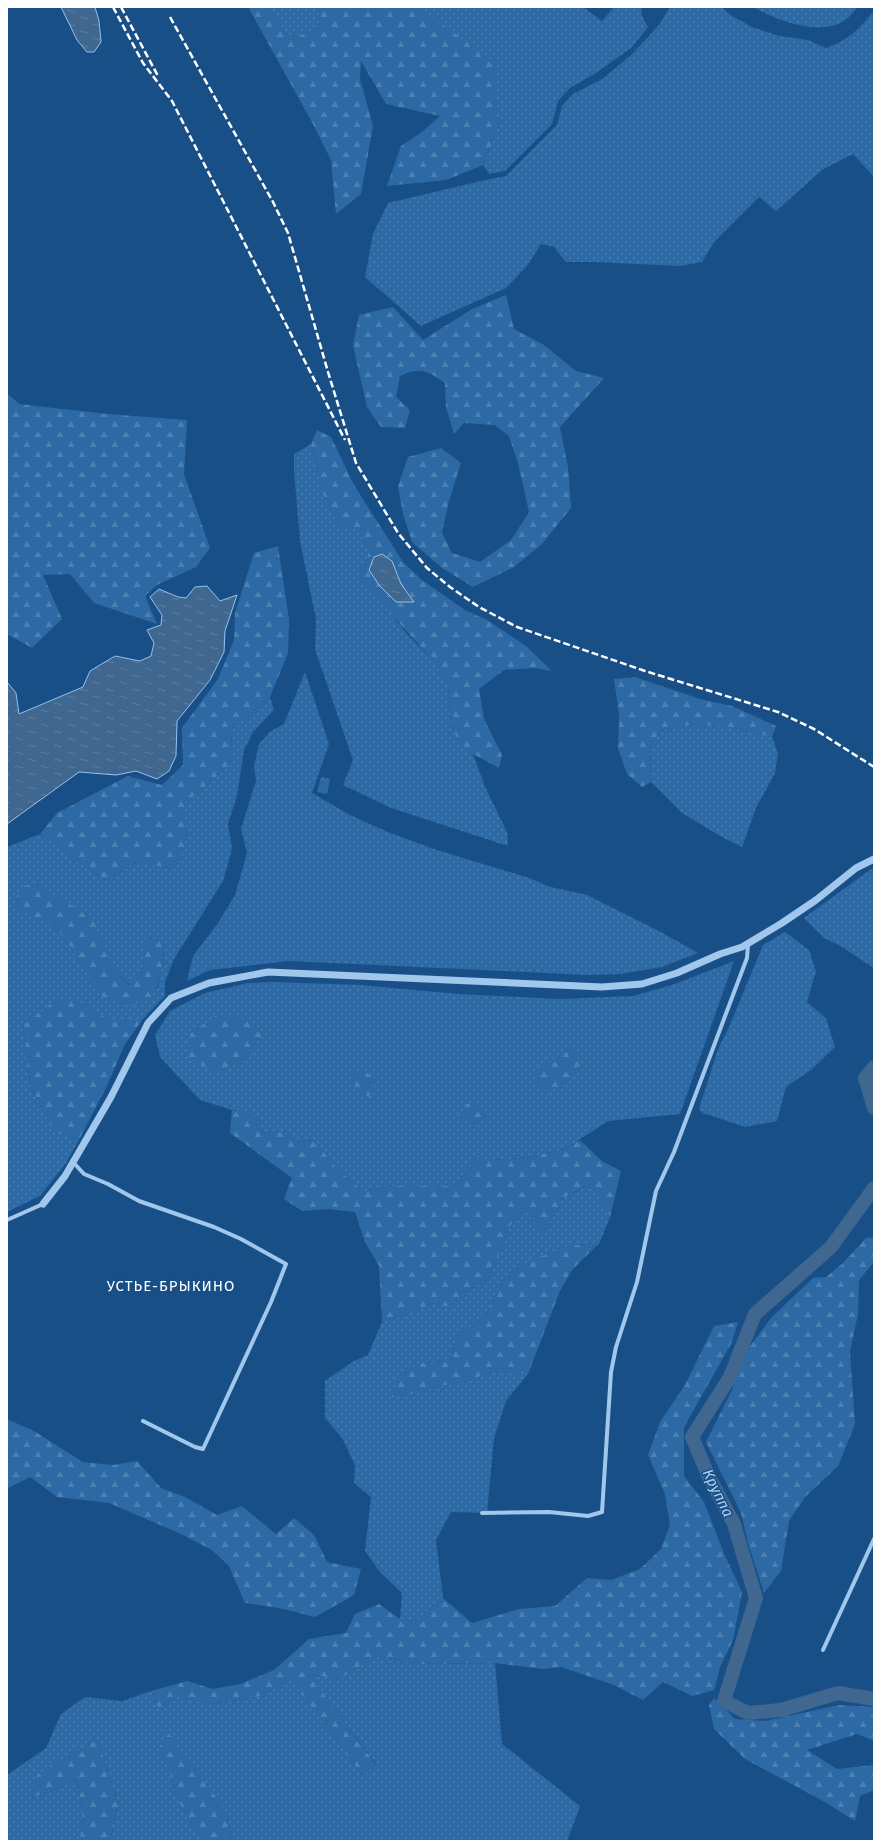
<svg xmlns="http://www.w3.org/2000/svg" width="881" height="1848" font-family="'Fira Sans',sans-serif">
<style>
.grass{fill:url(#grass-dots);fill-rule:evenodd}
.forest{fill:url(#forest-firs);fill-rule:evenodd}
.park{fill:url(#park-crowns)}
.water{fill:url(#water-ripples);stroke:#93c2ef}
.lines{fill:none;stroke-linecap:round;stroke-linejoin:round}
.river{stroke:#40678f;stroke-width:14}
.minor{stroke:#a1c7ec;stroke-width:4}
.tertiary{stroke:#a1c7ec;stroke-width:7}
.rail{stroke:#fff;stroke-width:2.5;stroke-dasharray:7 3;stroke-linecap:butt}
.labels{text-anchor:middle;stroke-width:3;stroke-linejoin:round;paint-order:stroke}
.neighbourhood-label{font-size:15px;letter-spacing:1px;fill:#fff;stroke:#194f87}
.water-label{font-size:15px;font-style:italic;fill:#acd1f4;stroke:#194f87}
</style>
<defs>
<pattern id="grass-dots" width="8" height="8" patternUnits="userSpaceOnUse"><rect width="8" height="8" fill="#2c69a5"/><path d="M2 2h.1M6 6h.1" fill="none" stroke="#4c80b2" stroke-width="1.8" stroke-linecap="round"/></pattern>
<pattern id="forest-firs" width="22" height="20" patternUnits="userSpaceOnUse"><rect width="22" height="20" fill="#2c69a5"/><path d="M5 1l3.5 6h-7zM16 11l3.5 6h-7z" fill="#4c80b2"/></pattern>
<pattern id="park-crowns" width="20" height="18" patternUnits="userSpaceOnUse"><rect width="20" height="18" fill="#2c69a5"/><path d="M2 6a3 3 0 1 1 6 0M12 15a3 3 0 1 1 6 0" fill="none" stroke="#4c80b2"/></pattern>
<pattern id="water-ripples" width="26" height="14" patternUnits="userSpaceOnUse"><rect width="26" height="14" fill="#40678f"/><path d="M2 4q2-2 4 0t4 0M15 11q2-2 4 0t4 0" fill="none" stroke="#5d7ea0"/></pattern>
</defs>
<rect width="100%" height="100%" fill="#194f87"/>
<path class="grass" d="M269,7H314L321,18L313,31L295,37L287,34Z
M418,7H583L602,21L614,7H641L642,16L648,27L631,48L596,73L570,88L558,101L552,124L505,171L489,174L483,165L499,124Z
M670,7H722L730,15L754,28L780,36L808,40L826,48C846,42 862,27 874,10V177L853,154L822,170L776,211L759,197L714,242L702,262L680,266L596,262H566L554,247L541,244L527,266L506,288L421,326L365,277L373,234L388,203L481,181L506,176L557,125L562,106L573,94L604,78L632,54L659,25Z
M753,7H858C854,12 848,19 842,22C817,36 776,20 753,7Z
M311,444L324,497L358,530L370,551L385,607L408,635L433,660L448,687L451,725L462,747L473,754L486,789L507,832L508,846L391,808L343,785L353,760L315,649L316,619L300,541L294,471V454Z
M305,672L329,744L312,793L350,815L388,832L434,849L526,877L551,887L587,895L659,931L698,953L662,967L620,974L588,975L288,961L210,970L187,981L193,956L218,923L235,895L247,853L241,829L256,781L254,766L259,744L271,731L284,724Z
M270,697L274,710L253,732L244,750L237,796L228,824L232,849L223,881L174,959L165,982V996L143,1019H107L87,1004L23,1025L30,1085L54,1132L79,1140L66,1163L40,1196L7,1212V847L40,834L106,881L136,862L173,869L187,834L183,804L230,765L232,730ZM51,923L107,953L115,971L131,986L142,972L147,937L165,943L162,967L157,988L104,999L66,940Z
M685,725L720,726L772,737L778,753L775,773L756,808L742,847L722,837L682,813L651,782L650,749L661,731Z
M874,867V967H872L839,945L824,938L804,918Z
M785,932L809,950L816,971L807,1002L826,1018L835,1047L811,1070L786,1087L777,1121L745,1127L703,1113L699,1109L718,1049L730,1025L763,945Z
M734,961L680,1114L608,1121L565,1149L525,1158L489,1160L477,1156L455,1186H390L364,1192L334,1166L315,1140L299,1142L280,1131L263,1133L254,1112L232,1110L200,1100L160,1057L155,1035L170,1011L205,993L248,983L275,982L360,985L459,994L560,999L633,996L675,984Z
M591,1184L610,1217L600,1242L564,1247L504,1280L489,1309L456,1339L450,1361L418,1363L440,1386L467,1381L492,1372L528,1374L506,1401L494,1438L487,1513L451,1512L436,1540L443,1598L414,1622L400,1619L402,1593L380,1572L365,1551L371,1497L354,1483L355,1465L342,1438L325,1418V1381L352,1362L368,1355L382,1322L415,1312L431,1303L449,1307L463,1293L488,1279L499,1255L509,1227L525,1207L540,1235L556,1213L563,1198Z
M377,1656L421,1664L495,1663L502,1744L580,1806L567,1841H232L227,1812L159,1748L170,1771L175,1794L193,1828L207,1841H110L118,1803L98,1739L30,1798L55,1790L75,1779C81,1796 87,1825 78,1841H7V1775L46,1748L61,1714L85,1697L122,1701L151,1691L158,1708L175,1696L210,1704L257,1697L291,1678L362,1775L377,1765L308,1674L339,1679Z"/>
<path class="forest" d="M248,7H269L287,34L295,37L313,31L321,18L314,7H418L496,63L499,124L483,165L446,180L387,186L401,146L422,132L440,116L386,104L361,61L360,79L373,126L361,194L336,214L331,160L314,126Z
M506,295L514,329L544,345L576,371L604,378L560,427L568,467L571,508L541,545L514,567L473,587L442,568L412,542L403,514L398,486L408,457L441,448L461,463L449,501L442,532L452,553L480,562L511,540L529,512L518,463L509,436L495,425L464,423L454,434L446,407L445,383C428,371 420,366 400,376L396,397L410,410L405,428L381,427L367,407L353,345L359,315L393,307L423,340L472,309Z
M7,393L19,404L107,414L187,420L184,474L210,548L196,567L157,585L145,596L157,624L94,603L70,574L43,575L62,619L32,648L7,634Z
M317,430L331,437L354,485L403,562L422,580L465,610L487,620L526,646L552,671L534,668L504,670L479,689L484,719L502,755L499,768L462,748L451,725L448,687L433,660L357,577L370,551L358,530L338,527L324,497L311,444ZM392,561L401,584L414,602H396L380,585L369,570Z
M278,546L289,620L288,653L270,697L232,730L230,765L184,804L187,834L185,848L173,869L136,862L106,881L40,834L57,813L128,776L162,785L183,765L182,728L218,679L234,640L235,613L254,553Z
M635,677L700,699L732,706L776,726L772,737L720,726L685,725L661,731L650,749L651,782L642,787L627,774L618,748L619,715L614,679Z
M35,883L93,919L115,971L130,986L142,972L147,937L165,943C162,967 162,981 148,1001L129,1005L104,999L66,940L51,923L29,916L15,907L19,888Z
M59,998L87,1004L107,1019H143L125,1044L107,1086L79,1140L54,1132L30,1085L23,1025Z
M217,1015L252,1020L263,1036L244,1058L219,1074L189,1058L190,1034Z
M574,1047L582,1070L565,1084L542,1092L535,1074L546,1064Z
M350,1069L366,1072L375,1079L370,1098L355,1087Z
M477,1101L490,1115L478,1125L458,1118L466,1104Z
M232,1110L254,1112L263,1133L280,1131L299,1142L315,1140L334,1166L364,1192L390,1186H455L477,1156L489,1160L525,1158L565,1149L580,1140L602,1161L621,1171L610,1217L590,1184L563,1198L556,1213L540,1235L525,1207L509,1227L499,1255L488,1279L463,1293L449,1307L431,1303L415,1312L382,1322L379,1266L365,1242L355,1212L327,1209L302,1211L284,1199L292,1178L230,1133Z
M874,1237V1262L859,1280L858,1314L850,1352L855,1424L838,1466L805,1497L789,1521L781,1571L764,1593L748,1543L741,1513L706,1442L732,1390L746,1352L771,1318L813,1278L826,1277L842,1264L866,1238Z
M600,1242L572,1270L560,1291L528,1374L492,1372L467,1381L440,1386L391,1399L397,1378L418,1363L450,1361L456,1339L489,1309L504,1280L518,1266L564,1247Z
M738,1322L732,1342L684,1427V1476L704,1502L725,1556L742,1592L733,1640L720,1667L714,1690L692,1696L663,1682L643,1700L614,1685L561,1667L543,1669L495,1663L421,1664L377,1656L339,1679L309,1674L377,1766L362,1775L291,1679L257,1697L210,1704L175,1696L158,1708L151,1691L187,1681L213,1689L240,1684L274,1670L309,1639L346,1633L355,1614L379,1604L400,1619L414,1622L443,1598L472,1623L519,1609L555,1606L587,1578L611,1580L640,1569L661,1549L670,1525L665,1494L648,1455L660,1422L685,1385L714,1326Z
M7,1419L34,1431L83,1462L113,1465L137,1461L161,1488L185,1497L217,1515L242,1506L276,1534L294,1518L314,1535L327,1562L361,1569L354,1595L315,1617L279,1608L245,1603L229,1566L212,1550L181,1534L109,1503L57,1497L30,1477L8,1488L7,1487Z
M714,1698L735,1719L765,1721L839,1705L874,1707V1741L857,1734L807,1750L837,1769L874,1765V1790L860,1796L855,1821L825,1802L745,1759L714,1729L709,1705Z
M167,1731L227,1812L232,1841H207L193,1828L175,1794L170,1771L159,1748Z
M98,1739L118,1803L110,1841H78C87,1825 81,1796 75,1779L55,1790L30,1798L37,1776L65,1756Z"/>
<path class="park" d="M321,777L330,779L327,794L317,792Z"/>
<path class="water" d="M61,7H95L99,21L101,42L94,52H87L77,40Z
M382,554L392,561L401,584L414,602H396L379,585L369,570L374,557Z
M207,586L220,601L237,595L225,631L224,652L210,680L177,721L176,756L169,771L157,779L136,771L116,775L79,772L7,824V682L16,693L19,714L83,687L90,671L115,656L140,661L151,656L154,643L147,630L161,625L162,615L150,597L159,589L178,597L186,598L195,587Z"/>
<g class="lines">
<path class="river" d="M874,1067L865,1078L874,1108
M874,1188L831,1247L755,1314L730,1377L692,1437L709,1477L734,1524L756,1598L724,1701L748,1713L781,1710L838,1693L874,1699"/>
<path class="minor" d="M73,1162L84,1174L108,1184L139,1201L214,1227L241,1239L286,1264L271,1302L203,1449L195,1447L143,1421
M7,1220L43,1204
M482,1513L549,1512L588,1516L602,1512L611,1372L616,1347L637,1282L656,1191L674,1152L736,987L747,958L748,944
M823,1650L874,1539"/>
<path class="tertiary" d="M43,1204L65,1176L111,1097L148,1023L171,998L209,983L268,972L602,987L642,984L677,973L720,954L742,947L782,923L816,900L856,868L874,859"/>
<path class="rail" d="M113,7L143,63L172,101L345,440
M121,7L158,76
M170,17L273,202L288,233L328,372L356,463L398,533L427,568L450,587L479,607L517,627L645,671L778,712L814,729L874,767"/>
</g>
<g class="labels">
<g class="neighbourhood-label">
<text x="171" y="1291">УСТЬЕ-БРЫКИНО</text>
</g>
<g class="water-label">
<text transform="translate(718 1493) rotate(64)" y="5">Круппа</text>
</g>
</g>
<rect width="881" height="1848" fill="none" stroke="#ffffff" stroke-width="16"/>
</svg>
